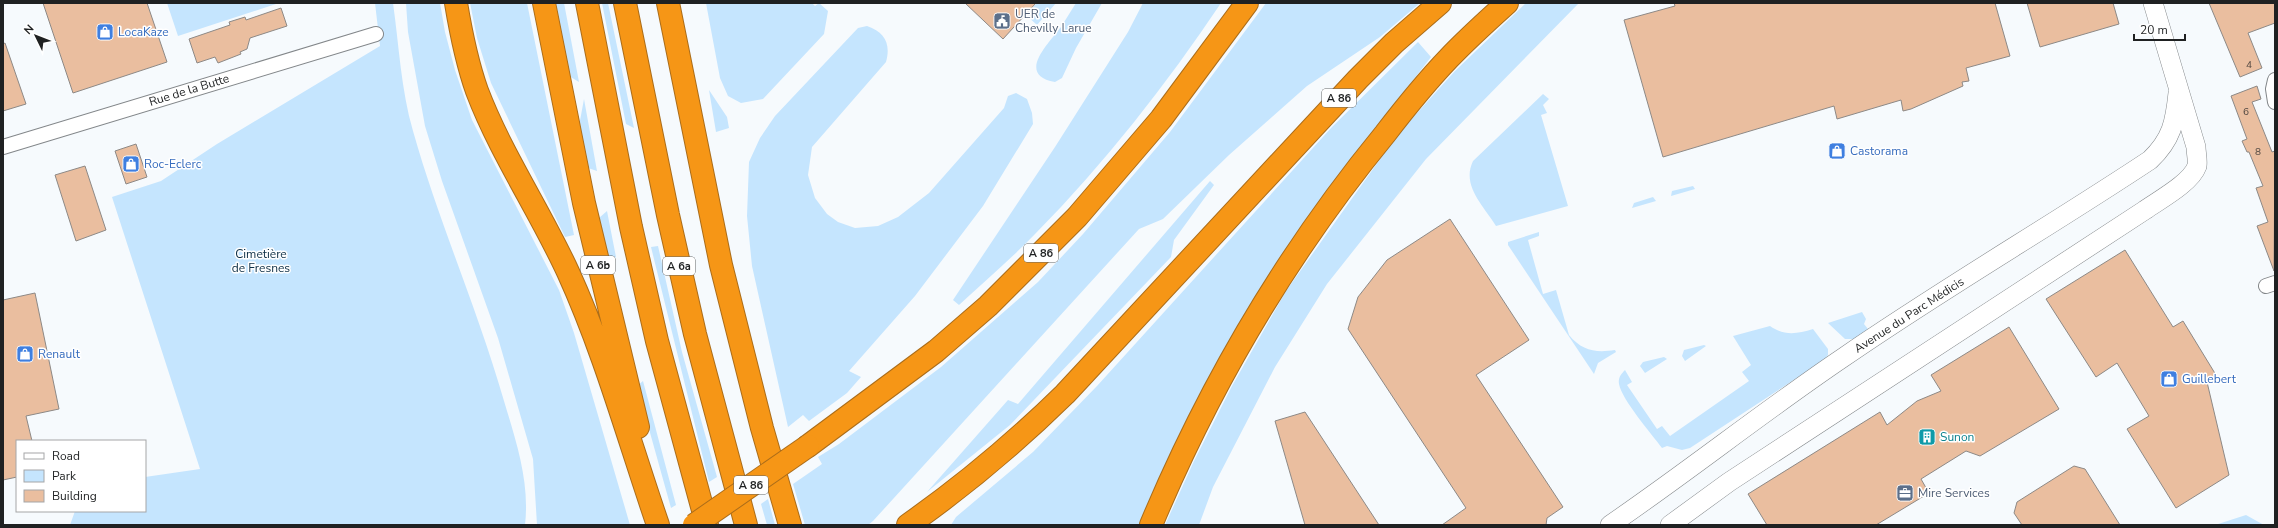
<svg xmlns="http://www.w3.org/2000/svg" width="2278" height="528" font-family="'Nunito Sans',sans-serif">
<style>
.green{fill:#c5e5fe}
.building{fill:#eabe9f;stroke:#8d8986}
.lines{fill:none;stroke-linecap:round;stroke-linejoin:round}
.street-casing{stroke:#83878a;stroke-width:16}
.secondary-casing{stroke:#83878a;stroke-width:20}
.highway-casing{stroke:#ab6d1a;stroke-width:24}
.street{stroke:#fff;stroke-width:14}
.secondary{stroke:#fff;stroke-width:19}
.highway{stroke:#f69616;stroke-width:22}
.highway-bridge-casing{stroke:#ab6d1a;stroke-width:24;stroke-linecap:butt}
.highway-bridge{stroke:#f69616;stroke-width:22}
.labels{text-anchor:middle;stroke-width:3;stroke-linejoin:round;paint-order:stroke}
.number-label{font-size:10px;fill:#524841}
.shield{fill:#fff;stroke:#626464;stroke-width:1}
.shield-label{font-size:11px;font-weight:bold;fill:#1f2122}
.service-label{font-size:12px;fill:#4e5e75;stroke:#fff;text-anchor:start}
.shop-label{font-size:12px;fill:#366cbe;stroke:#fff;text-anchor:start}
.street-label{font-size:12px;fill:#1f2122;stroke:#fff}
.park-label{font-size:12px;fill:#0c2e45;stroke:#fff}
.culture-label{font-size:12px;fill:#0d838f;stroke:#fff;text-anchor:start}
</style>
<rect width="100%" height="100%" fill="#f6fafd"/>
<path class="green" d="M167,3H279L178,36Z
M375,3H393C399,45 401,90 413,131C439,223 478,310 504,401C516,441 530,482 525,525H70L75,511H145V477L200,469L112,197L161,181L217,144L380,46Z
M406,3H440L445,32L455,70L472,120L559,290L574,333L630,525H537L533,459L498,338L442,181L425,126L408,32Z
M470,3H527L574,235L565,237L491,83L477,38Z
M556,3H564L579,82L569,76Z
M602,3H608L634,128L626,124Z
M706,3H812L815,6L819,3L828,11L824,34L763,99L741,103L728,96L720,78Z
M1037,3H1056L1037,25L1026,15Z
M1076,3H1102L1076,48L1062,78L1055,82C1016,75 1048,44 1061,27C1066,19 1071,11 1076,3Z
M1143,3H1221C1166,85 1105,163 1036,233C1012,258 985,281 959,305L953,300L1055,147L1128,32Z
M1266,3H1420L1380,37L1307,86L1229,155L1163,219L1139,229L873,521L868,525H805L793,484L822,464L818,457L839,444L941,367L1038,282L1083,234L1170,132Z
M1526,3H1579L1426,159L1327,284L1275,367L1213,487L1199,525H1165L1194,461L1232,386L1286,291L1398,134L1455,71Z
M867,26C885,32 891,44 886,62L812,147L808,175L815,198L827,214L838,222L855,228L878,226L898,217L929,193L1004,108L1008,96L1016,93L1027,99L1032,113L1033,124L983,206L915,296L849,371L861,377L847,393L809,421L803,415L788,427L752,266L747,216L749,162L760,138L775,116L858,28Z
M1418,42L1431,57L1332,185L1149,503L1140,525H951L956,517L1033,452L1097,386L1332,127Z
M709,90L727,117L729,128L716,132Z
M1543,94L1549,99L1543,105L1547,113L1541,115L1568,206L1496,226C1484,206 1461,186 1473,161Z
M584,99L597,171L588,168L579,126Z
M1210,181L1214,185L1174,240L1171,257L1010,425L927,492L1008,400L1018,404Z
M1693,186L1695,189L1671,196L1672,191Z
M1653,197L1656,201L1632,208L1634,203Z
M607,211L616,257L608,265L599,218Z
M1539,232V236L1528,240L1543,294L1556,290L1569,335C1582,351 1596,353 1615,350L1616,352L1598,363L1594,374L1508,245V242Z
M658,246L682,352L717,477L709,482L651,247Z
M1862,312L1866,319L1864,324L1868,329L1855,339H1845L1828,323Z
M1770,326C1784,336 1797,334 1813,329L1828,349V355L1824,360L1690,448L1682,450L1667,446L1662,448C1651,433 1622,400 1619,384C1618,378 1621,374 1625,370L1632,382L1627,385L1657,429L1662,426L1670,436L1749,381L1742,372L1751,365L1733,336Z
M1704,345L1706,346L1685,361L1682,356L1684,350Z
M1664,357L1667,359L1645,373L1640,366L1643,362Z
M643,381L676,505L671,508L637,386Z
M768,499L775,525H767L761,504Z
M2246,515L2264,525H2215Z"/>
<path class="building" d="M43,3H147L167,62L73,93Z
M965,3H1036L1003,39Z
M1674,3H1995L2010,56L1966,68L1969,81L1962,82L1963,86L1911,109L1903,111L1901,100L1837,119L1834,106L1663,157L1624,20L1675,6Z
M2027,3H2113L2119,24L2040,47Z
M2209,3H2275V23L2248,33L2262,68L2240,77Z
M281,8L287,26L250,38L247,49L240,52L241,54L218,63L215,57L197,63L189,39L230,25L229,22L245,17L246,20Z
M5,43L26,104L3,111V44Z
M2257,86L2261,99L2252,102L2272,152L2275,151L2274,271L2257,226L2268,222L2256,188L2263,186L2249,152H2247L2242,141L2247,139L2231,96Z
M136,144L147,177L126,184L115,151Z
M85,166L106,230L76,241L55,175Z
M1450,219L1529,340L1476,375L1563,507L1547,518L1546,525H1442L1466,508L1348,329L1358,297L1387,260Z
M2125,250L2173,327L2183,321L2216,375L2207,382L2229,475L2176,508L2127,429L2149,416L2117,363L2096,377L2046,299Z
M35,293L59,409L26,416L32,441H17V477L3,480V300Z
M2009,327L2059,409L1980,456L1966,451L1921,479L1929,493L1876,525H1767L1748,494L1880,412L1887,425L1917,401L1941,391L1931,375Z
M1305,412L1379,525H1305L1275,421Z
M2074,466L2085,469L2120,525H2022L2014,513L2017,502Z"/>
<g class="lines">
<g class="street-casing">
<path id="street" d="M2275,80L2273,89L2275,102
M3,147L376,34
M2266,286L2275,283"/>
</g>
<g class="secondary-casing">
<path id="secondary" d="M1610,525C1689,471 1764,411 1844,357C1944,288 2049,227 2150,160C2172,139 2175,122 2178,93
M1670,525L1729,482L2145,210C2159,200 2191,183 2197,166C2198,160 2196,153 2196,147L2153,3"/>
</g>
<g class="highway-casing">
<path id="highway" d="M456,3C461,33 467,63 477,91C501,154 540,211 568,272C605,353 629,441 658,525
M544,3L584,203L638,427
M587,3L631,227L657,341L707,525
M625,3L668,215L695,334L746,525
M668,3L721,265L762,428L790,525
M808,446L936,351L988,306L1077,217L1161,119L1247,3
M908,525C965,485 1016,442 1065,394L1358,79L1394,43L1440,3
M1151,525C1210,384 1288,252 1385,134C1405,108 1426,82 1449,58C1467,39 1487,21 1507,3"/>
</g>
<use href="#street" class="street"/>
<use href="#secondary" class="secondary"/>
<use href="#highway" class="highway"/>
<g class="highway-bridge-casing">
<path id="highway-bridge" d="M694,525L808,446"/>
</g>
<use href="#highway-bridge" class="highway-bridge"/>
</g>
<defs>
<g id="civic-square" transform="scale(0.9)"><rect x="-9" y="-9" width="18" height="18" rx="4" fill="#5c6f8a" stroke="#fff"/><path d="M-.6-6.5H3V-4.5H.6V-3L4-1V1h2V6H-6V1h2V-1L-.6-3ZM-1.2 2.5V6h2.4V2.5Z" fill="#fff"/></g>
<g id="shop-square" transform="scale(0.9)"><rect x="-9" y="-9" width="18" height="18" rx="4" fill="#3f7fe0" stroke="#fff"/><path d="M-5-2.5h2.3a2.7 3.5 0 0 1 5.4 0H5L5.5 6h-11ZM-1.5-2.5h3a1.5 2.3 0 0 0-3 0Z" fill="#fff"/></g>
<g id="building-square" transform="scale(0.9)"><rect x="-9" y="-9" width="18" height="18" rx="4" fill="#0f9aa8" stroke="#fff"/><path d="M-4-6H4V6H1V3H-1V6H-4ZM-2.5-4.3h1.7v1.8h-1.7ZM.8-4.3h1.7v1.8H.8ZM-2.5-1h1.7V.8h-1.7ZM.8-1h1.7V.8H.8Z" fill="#fff"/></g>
<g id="office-square" transform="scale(0.9)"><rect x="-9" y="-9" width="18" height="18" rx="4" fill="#5c6f8a" stroke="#fff"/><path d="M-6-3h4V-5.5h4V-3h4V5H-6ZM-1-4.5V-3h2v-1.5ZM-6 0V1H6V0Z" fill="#fff"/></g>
</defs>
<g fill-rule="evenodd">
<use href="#civic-square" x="1002" y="21"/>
<use href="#shop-square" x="105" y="32"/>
<use href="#shop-square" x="1837" y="151"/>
<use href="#shop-square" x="131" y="164"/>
<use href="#shop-square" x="25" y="354"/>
<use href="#shop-square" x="2169" y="379"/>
<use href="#building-square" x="1927" y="437"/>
<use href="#office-square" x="1905" y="493"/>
</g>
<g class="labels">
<g class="number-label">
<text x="2249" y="68">4</text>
<text x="2246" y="115">6</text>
<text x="2258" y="155">8</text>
</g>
<g class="shield">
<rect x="1322" y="89" width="34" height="18" rx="3"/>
<rect x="1024" y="244" width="34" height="18" rx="3"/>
<rect x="581" y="256" width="34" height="18" rx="3"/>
<rect x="663" y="257" width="32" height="18" rx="3"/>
<rect x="734" y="476" width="34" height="18" rx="3"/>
</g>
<g class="shield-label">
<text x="1339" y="102">A 86</text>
<text x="1041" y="257">A 86</text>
<text x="598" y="269">A 6b</text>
<text x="679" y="270">A 6a</text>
<text x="751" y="489">A 86</text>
</g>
<g class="service-label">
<text x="1015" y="18">UER de<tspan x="1015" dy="14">Chevilly Larue</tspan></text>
<text x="1918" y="497">Mire Services</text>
</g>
<g class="shop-label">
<text x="118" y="36">LocaKaze</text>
<text x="1850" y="155">Castorama</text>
<text x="144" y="168">Roc-Eclerc</text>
<text x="38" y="358">Renault</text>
<text x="2182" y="383">Guillebert</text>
</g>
<g class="street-label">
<text transform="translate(189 90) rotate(-17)" y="4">Rue de la Butte</text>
<text transform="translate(1909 315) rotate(-33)" y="4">Avenue du Parc Médicis</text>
</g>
<g class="park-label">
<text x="261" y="258">Cimetière<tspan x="261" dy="14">de Fresnes</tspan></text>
</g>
<g class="culture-label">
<text x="1940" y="441">Sunon</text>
</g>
</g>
<rect width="2278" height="528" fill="none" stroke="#1f2122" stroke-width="8"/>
<rect x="16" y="440" width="130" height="72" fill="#ffffff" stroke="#a5a6a7"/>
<rect x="24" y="453" width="20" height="6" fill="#ffffff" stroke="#a5a6a7"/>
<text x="52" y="460" font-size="12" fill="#1f2122">Road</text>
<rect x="24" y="470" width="20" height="12" fill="#c5e5fe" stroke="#a5a6a7"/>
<text x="52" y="480" font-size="12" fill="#1f2122">Park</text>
<rect x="24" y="490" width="20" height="12" fill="#eabe9f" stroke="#a5a6a7"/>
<text x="52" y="500" font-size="12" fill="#1f2122">Building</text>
<g transform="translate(36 36) rotate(313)" stroke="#ffffff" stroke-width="3" paint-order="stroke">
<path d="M0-3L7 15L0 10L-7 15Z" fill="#1f2122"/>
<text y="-6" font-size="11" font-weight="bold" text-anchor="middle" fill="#1f2122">N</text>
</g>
<path d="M2134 34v6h51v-6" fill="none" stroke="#1f2122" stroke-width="2"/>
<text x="2140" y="34" font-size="12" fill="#1f2122" stroke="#ffffff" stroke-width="3" paint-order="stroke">20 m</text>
</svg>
